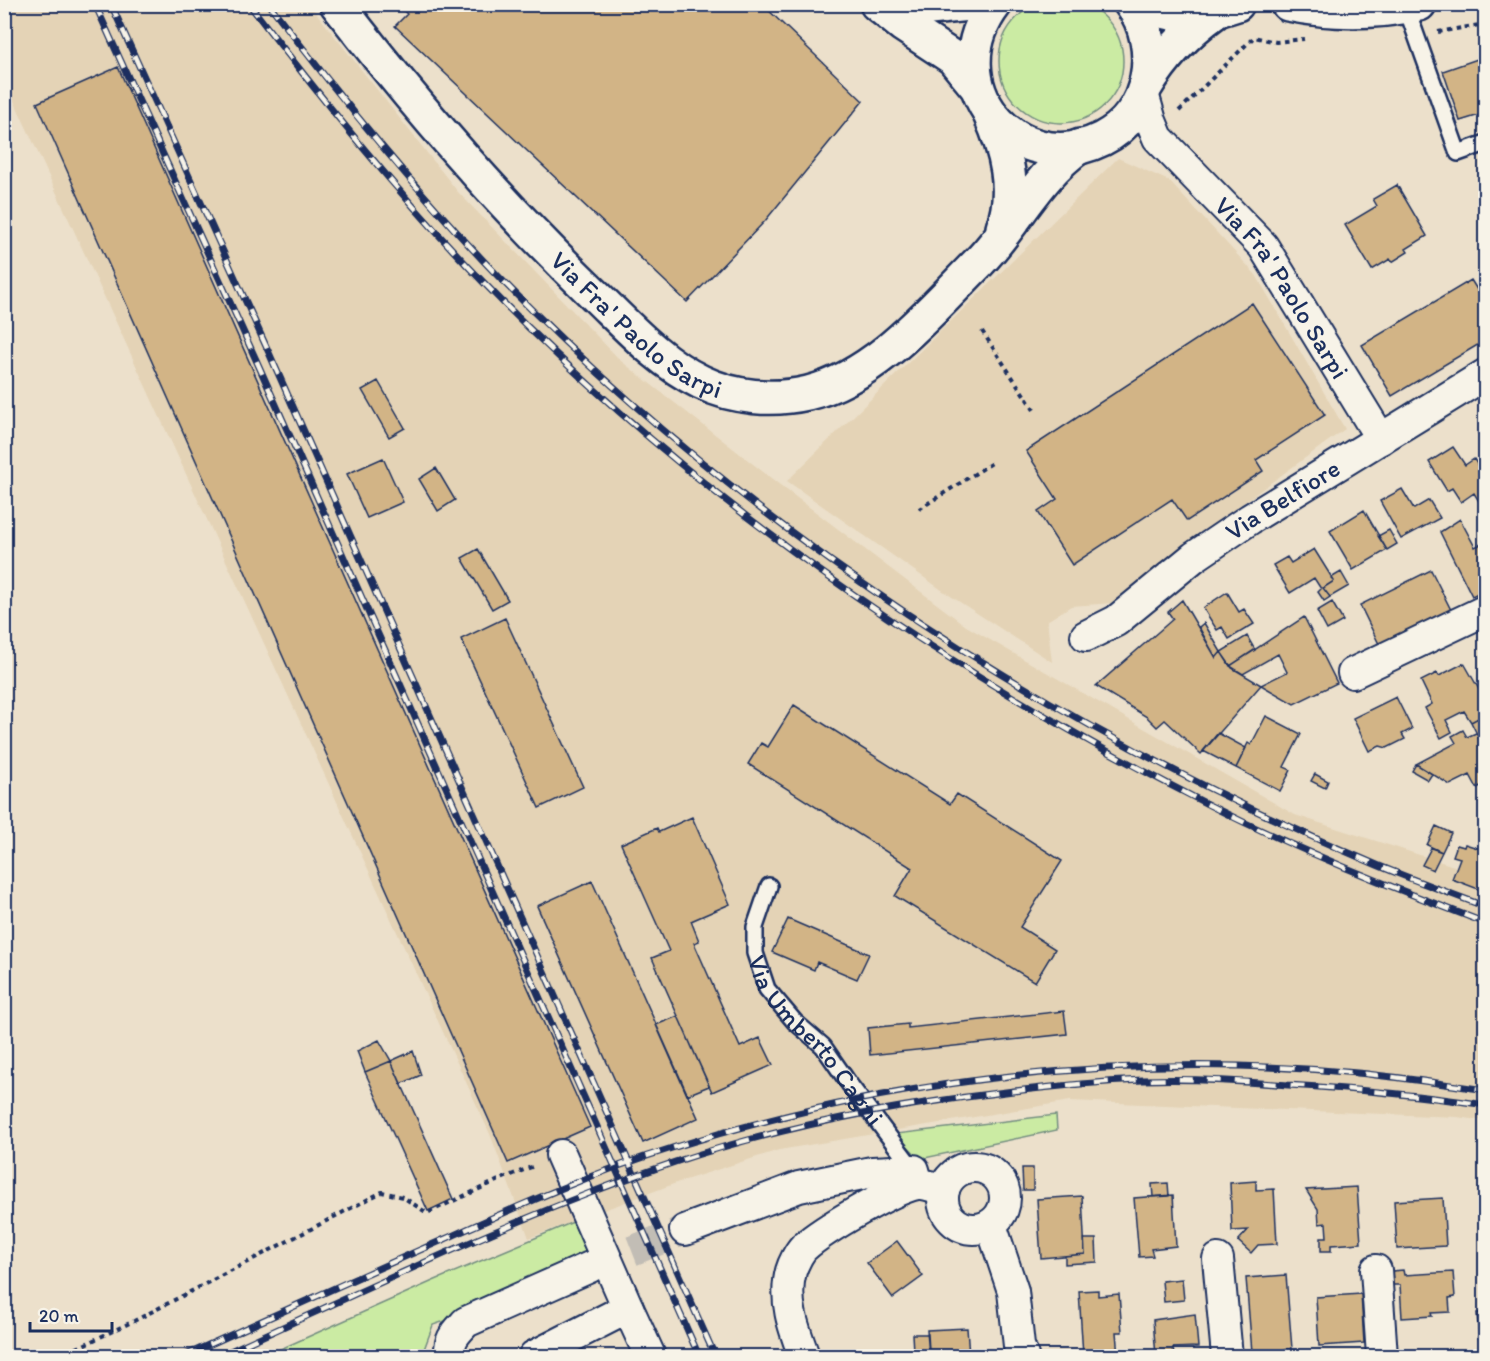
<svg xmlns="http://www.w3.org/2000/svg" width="1490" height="1361" font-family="Itim,sans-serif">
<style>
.built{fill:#e4d3b6}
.green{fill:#cbeba3;stroke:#738d80;stroke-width:1.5}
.building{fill:#d2b486;stroke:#1b2f5e;stroke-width:1.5}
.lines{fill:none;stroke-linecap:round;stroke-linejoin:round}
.street-tunnel{stroke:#c2bdb5;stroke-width:30;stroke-dasharray:30 15;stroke-linecap:butt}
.lane-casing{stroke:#1b2f5e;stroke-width:20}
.street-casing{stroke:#1b2f5e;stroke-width:34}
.secondary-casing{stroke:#1b2f5e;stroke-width:38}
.path{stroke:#1b2f5e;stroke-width:4;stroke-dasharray:4.5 4.5;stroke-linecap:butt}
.lane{stroke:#f7f3e8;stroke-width:15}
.street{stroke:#f7f3e8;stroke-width:30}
.secondary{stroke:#f7f3e8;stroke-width:33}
.rail-casing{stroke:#1b2f5e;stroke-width:7}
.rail{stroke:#f7f3e8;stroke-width:4.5;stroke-dasharray:14;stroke-linecap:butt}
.labels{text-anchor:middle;stroke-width:5;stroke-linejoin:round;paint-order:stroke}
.street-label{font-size:26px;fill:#1b2f5e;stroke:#f7f3e8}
</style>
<rect width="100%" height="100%" fill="#ece0cb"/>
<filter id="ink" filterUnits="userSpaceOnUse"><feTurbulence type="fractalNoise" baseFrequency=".0167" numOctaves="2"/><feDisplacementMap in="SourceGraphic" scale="12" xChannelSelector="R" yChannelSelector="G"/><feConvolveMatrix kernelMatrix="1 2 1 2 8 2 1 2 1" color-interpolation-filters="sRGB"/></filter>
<g filter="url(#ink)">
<path class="built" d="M4,5H310L458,192L621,361L780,485L966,626L1295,815L1485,876V1121L1457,1117L1070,1101L779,1150L679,1182L529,1238L490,1134L5,81Z
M1118,158L1169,181L1256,275L1345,429L1188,543L1114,603L1071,606L1047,621L1052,662L946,593L787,481Z"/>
<path class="green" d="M999 61a62 62 0 1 1 124 0a62 62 0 1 1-124 0Z
M1056,1115L1057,1130L920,1159L896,1134Z
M592,1214L607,1252L494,1304L433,1325L423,1352L404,1356H265L433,1281Z"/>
<path class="building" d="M396,4H762L863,101L765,221L687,302L395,26L407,14Z
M1486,56V113L1460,121L1443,71Z
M118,67L590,1127L508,1163L37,103Z
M1397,185L1427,236L1406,249L1408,252L1392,262L1390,259L1372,270L1345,225L1377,206L1373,199Z
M1471,280L1486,304V340L1392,396L1362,345Z
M1252,303L1325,415L1256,460L1263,471L1187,521L1172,499L1072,565L1038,512L1057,499L1026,451Z
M378,381L405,428L389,437L362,390Z
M1486,429V446L1478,433Z
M1453,447L1465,465L1474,459L1486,479V504L1482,506L1474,493L1461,502L1452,488L1447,491L1429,462Z
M383,458L403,502L367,518L347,474Z
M436,468L455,500L438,511L419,479Z
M1402,489L1414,509L1429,500L1440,518L1401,539L1380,501Z
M1364,510L1387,550L1353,570L1330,531Z
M1460,519L1475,547L1483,543L1486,547V565L1483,566L1486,571V589L1472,596L1440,532Z
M1389,530L1397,544L1387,550L1378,536Z
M478,549L508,600L492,609L462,558Z
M1314,549L1334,581L1323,588L1330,597L1324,601L1318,592L1321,589L1314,578L1290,593L1273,565L1287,557L1291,563Z
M1431,570L1451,610L1380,646L1360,605Z
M1341,572L1349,586L1330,597L1323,588L1334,581L1331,578Z
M1227,592L1239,612L1244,609L1254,624L1229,639L1222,627L1217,630L1203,608Z
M1182,600L1216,658L1221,652L1232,668L1261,685L1201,754L1165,720L1157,727L1147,717L1096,686L1173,619L1168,612Z
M1332,602L1343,621L1327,630L1317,611Z
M1304,617L1337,683L1294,704L1261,685L1287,672L1278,654L1243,674L1230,666Z
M505,618L583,787L539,808L461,639Z
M1204,623L1221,652L1216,658L1199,627Z
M1247,636L1255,650L1230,666L1221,652Z
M1464,663L1485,700L1486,714L1471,722L1464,711L1446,720L1452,732L1441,738L1425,708L1432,704L1421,681L1437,673L1439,676Z
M1396,697L1412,729L1402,734L1405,739L1387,748L1380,746L1369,751L1353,718Z
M794,705L950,804L957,794L1062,861L1020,927L1055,949L1035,982L895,896L912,868L748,764L761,743L768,747Z
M1266,716L1301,734L1284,767L1291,770L1280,791L1236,768L1248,743L1251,745Z
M1480,717L1486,728V734L1479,738L1471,722Z
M1463,730L1467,737L1476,733L1486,751V783L1477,788L1470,775L1450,785L1416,764L1456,743L1452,736Z
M1218,733L1246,748L1236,768L1203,751Z
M1416,764L1432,774L1428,780L1412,771Z
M1315,774L1328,781L1325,788L1311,781Z
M692,817L730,904L691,921L699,941L694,943L740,1047L760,1038L773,1065L712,1092L652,958L669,951L621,844L657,828L659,832Z
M1436,826L1451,833L1442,852L1427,845Z
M1465,844L1484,850L1486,845V892L1452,879L1460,858L1453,856L1457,845L1464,847Z
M1431,848L1442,852L1433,870L1422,865Z
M592,881L698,1118L643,1143L537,906Z
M788,919L869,954L857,979L817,962L814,970L772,952Z
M1064,1011L1067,1034L870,1055L868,1028L908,1024V1028Z
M678,1016L709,1086L687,1095L656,1025Z
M379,1040L391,1061L365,1072L357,1051Z
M413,1051L421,1075L401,1084L391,1061Z
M391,1061L453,1199L428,1211L365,1072Z
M1022,1168H1033V1190H1023Z
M1256,1181V1190L1274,1189L1277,1244L1258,1245L1251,1253L1238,1241L1248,1230L1232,1231L1230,1183Z
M1168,1183L1169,1196L1153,1197L1152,1184Z
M1357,1187L1361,1243L1331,1245V1251H1321V1237H1327L1326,1223L1319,1224L1318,1209L1306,1190Z
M1173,1195L1176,1246L1151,1249L1153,1256L1139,1257L1134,1198Z
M1082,1196L1085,1254L1041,1258L1037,1199Z
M1443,1198L1446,1246L1397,1249L1394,1201Z
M1084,1239H1096L1097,1262L1065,1264V1256L1085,1254Z
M897,1241L923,1276L893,1298L867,1263Z
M1403,1270L1404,1275L1453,1272L1455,1297L1449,1298L1450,1312L1431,1313L1432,1316L1402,1318L1400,1285H1393L1392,1271Z
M1286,1275L1292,1349L1252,1352L1246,1278Z
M1182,1279L1184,1300L1164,1302L1162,1281Z
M1098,1290V1296L1119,1294L1122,1332H1116L1118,1356H1083L1079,1291Z
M1361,1294L1364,1343L1319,1346L1316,1297Z
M1477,1313H1486V1338L1479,1339Z
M1195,1314L1198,1347L1173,1348L1174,1355L1156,1356L1153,1320Z
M967,1328L969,1356H929L927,1330Z
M912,1334H928L929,1351H913Z"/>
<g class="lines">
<path class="street-tunnel" d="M590,1267L685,1230"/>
<g class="lane-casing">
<g id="lane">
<path d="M1406,7L1458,153L1486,143"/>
<path id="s1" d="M769,886L755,927V953L767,989L795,1022L823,1046L850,1085L914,1170"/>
</g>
</g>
<g class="street-casing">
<g id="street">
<path id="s2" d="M1143,93L1151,121L1158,138L1263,246L1381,439"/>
<path id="s3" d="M1086,636L1116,621L1194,557L1250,519L1486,374"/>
<path d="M1353,673L1486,610"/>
<path d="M561,1155L628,1308"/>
<circle cx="974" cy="1198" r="31"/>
<path d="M991,1225L1013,1291L1019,1346L1023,1356"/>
<path d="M685,1230L799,1187L872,1172L914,1170L918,1184"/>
<path d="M1218,1259L1227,1356"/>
<path d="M1376,1270L1382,1356"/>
<path d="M450,1356C449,1339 454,1335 466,1322L590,1267"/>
<path d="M534,1356L628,1308L650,1356"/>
<path d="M804,1356C794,1329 783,1301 791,1271C793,1264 799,1252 804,1247C823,1230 892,1189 917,1184C924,1183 936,1188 944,1190"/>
</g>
</g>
<g class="secondary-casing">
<g id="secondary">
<path id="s4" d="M337,4C417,108 502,206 596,296C628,327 661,363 701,382C734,398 773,401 808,393C877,376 930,311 979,262C1015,225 1037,176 1080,146"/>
<path d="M877,4L903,25L953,58L976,86"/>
<path d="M897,4L930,8L969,4"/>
<path d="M995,4C935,82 1015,182 1102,139C1126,127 1142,105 1147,78C1152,54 1147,24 1131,4"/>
<path d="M1142,4C1182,20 1197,17 1237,4"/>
<path d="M1288,4C1332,13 1375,13 1419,4"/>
<path d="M1146,86C1164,56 1186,33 1215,12"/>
<path d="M990,114C1006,150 1017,190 1003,228"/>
</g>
</g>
<path class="path" d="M1438,32L1486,24
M1179,111L1254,37L1276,42L1304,39
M982,331L1036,413
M919,509L995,461
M60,1356L134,1321L382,1192L403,1197L427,1213L501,1179L534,1166"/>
<use href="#lane" class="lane"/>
<use href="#street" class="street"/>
<use href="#secondary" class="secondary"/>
<g class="rail-casing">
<path id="rail" d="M95,4L257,362L699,1356
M111,4L270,355L715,1356
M249,4C324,102 401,198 487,286C696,501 944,671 1211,806C1300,851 1393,888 1486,923
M269,4C341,99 416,191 498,276C746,530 1051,728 1377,865C1413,880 1450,893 1486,907
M184,1356C271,1317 358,1277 445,1239C519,1206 594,1172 672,1148C892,1078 1127,1051 1357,1073C1400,1077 1443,1084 1486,1090
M219,1356C370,1288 519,1215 675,1162C780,1127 888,1106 998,1093C1046,1087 1094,1082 1143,1080C1191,1078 1240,1081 1288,1085C1354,1089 1420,1095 1486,1105"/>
</g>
<use href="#rail" class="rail"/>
</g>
</g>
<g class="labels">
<g class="street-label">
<text dy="9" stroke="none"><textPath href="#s2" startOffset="243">Via Fra' Paolo Sarpi</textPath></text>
<text dy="9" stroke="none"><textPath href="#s4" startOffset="441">Via Fra' Paolo Sarpi</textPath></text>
<text dy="9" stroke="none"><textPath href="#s3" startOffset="240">Via Belfiore</textPath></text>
<text dy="9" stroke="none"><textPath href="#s1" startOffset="177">Via Umberto Cagni</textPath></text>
</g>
</g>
<rect width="1490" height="1361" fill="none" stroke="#f7f3e8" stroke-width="24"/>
<rect x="12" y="12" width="1466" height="1337" fill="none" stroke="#1b2f5e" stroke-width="2" filter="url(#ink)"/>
<path d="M30 1322v9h82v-9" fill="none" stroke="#1b2f5e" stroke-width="3"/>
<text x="39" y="1322" font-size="18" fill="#1b2f5e" stroke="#f7f3e8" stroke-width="4.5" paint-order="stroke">20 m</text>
</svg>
